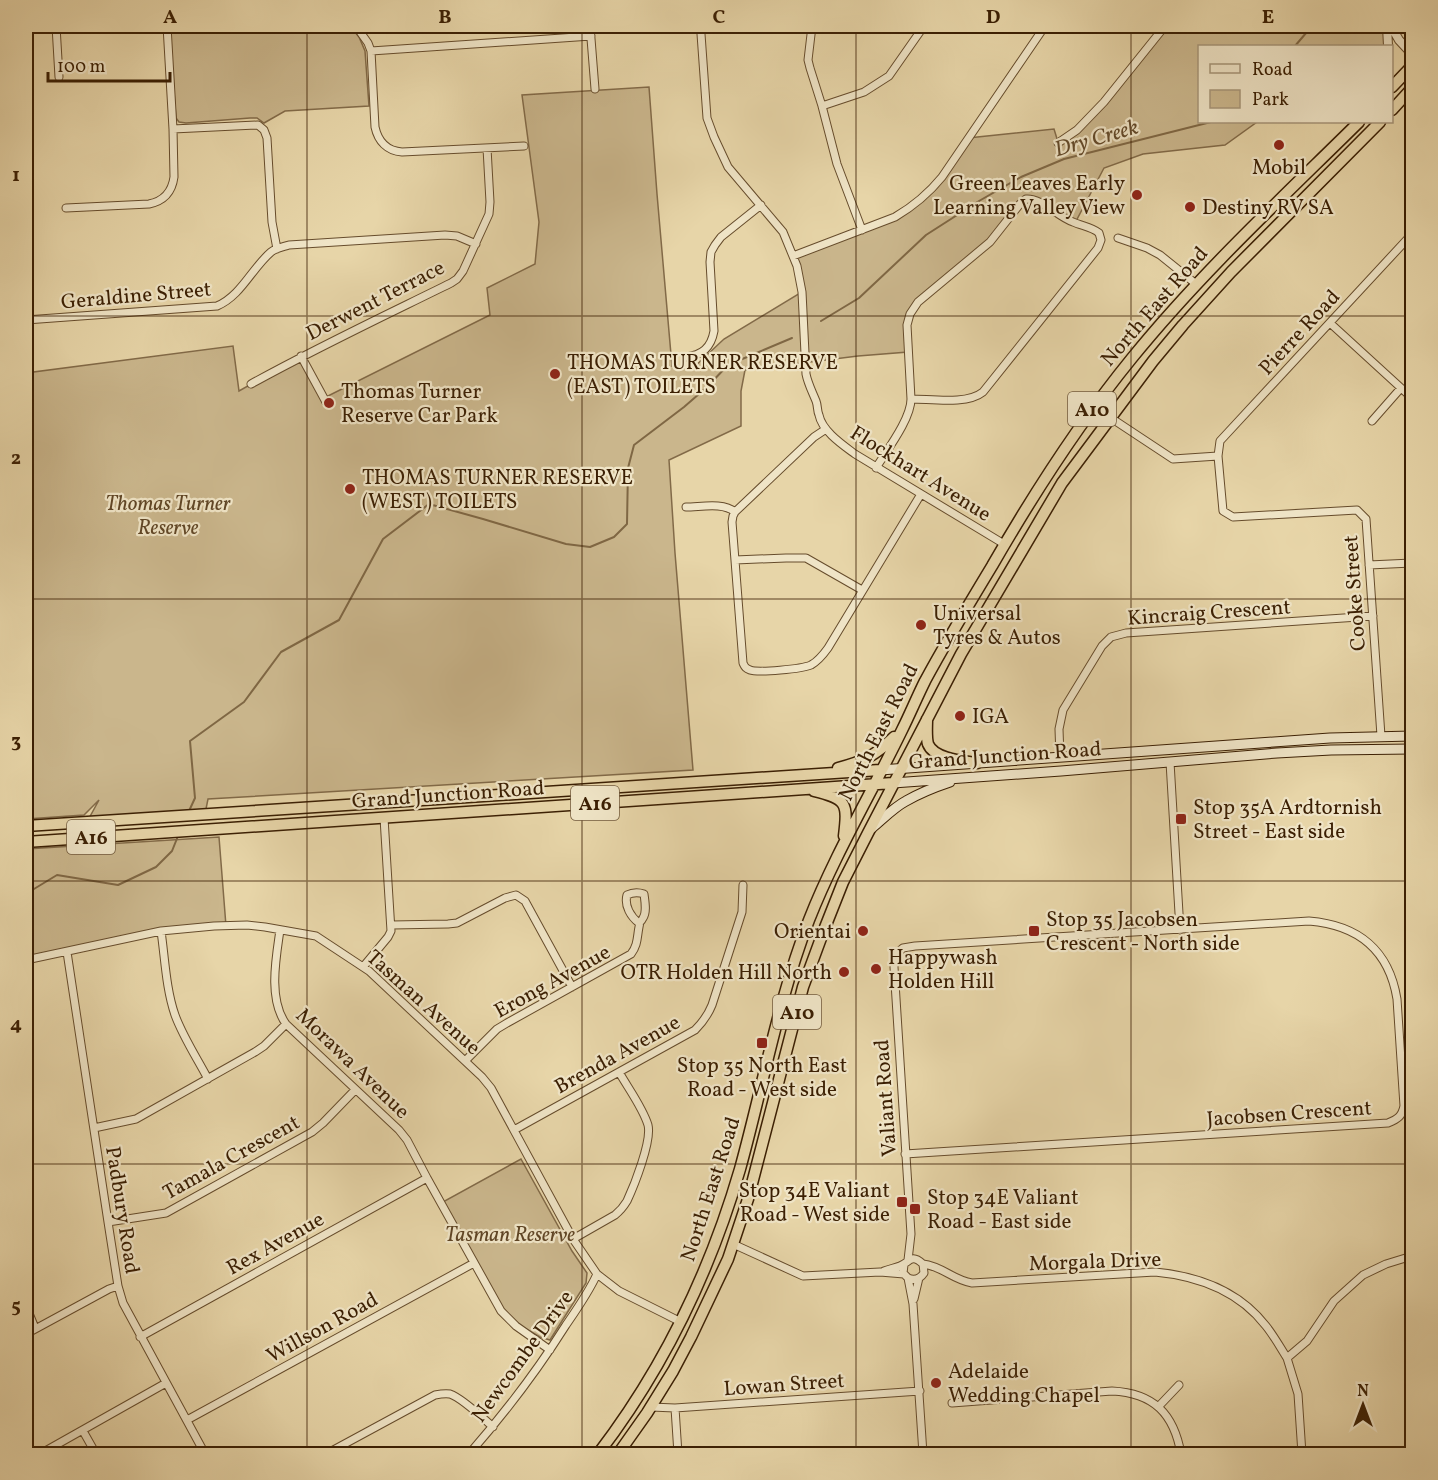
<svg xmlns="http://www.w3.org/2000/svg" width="1438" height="1480" font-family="Vollkorn,serif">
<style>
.green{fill:#cab68c;stroke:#826a48;stroke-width:1.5}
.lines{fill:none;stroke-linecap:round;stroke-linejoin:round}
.stream{stroke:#7f6744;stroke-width:2}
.minor-casing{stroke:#664c2c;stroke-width:9}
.tertiary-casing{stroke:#664c2c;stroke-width:10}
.secondary-casing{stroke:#3b1f03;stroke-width:11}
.trunk-casing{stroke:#3b1f03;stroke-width:13}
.minor{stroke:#efe4c6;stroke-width:7}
.tertiary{stroke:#efe4c6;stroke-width:8}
.secondary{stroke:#efe4c6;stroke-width:9}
.trunk{stroke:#e7d5a8;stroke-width:10}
.grid{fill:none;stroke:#3b1f03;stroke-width:1.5;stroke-opacity:0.55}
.poi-dot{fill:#8f2418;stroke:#efe4c6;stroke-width:2}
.labels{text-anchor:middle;stroke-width:4.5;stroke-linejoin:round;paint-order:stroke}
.shield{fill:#efe4c6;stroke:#715a3e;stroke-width:1.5}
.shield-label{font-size:20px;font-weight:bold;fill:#3b1f03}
.poi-label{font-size:21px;fill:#3b1f03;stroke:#efe4c6;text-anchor:start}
.street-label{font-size:21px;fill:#3b1f03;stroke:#efe4c6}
.park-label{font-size:21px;font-style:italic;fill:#5f4525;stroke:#efe4c6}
.water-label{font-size:22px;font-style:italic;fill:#634929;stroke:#efe4c6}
.neatline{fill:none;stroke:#3b1f03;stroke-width:2}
.grid-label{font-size:20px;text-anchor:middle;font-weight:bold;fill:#3b1f03}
</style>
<rect width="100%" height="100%" fill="#e7d5a8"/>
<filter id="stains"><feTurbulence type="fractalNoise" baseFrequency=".00333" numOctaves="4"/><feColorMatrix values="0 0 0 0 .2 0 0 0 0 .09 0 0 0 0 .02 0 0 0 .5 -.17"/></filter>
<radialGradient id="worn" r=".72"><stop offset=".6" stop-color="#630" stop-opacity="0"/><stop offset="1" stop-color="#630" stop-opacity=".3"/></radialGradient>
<path class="green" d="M169,26H350L359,37L365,51L369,106L285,111L264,123L257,118H250L186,123L179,122L176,118Z
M1165,26H1387L1388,46H1200V122H1257L1225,145L1143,154L1104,168L1075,223L1027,199L1000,231L918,302L910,314L908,352L858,356L745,370L741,391V426L669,460L675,553L693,770L208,799L205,814L87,822L99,800L84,815L26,819V373L233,346L239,391L301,356L324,398L490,315L487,288L535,264L539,222L522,95L649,87L657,194L672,366L692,369L724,339L802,292L793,256L885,221L930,190L968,138L1054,129L1058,142L1077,130Z
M219,837L226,926L161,931L26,957V849Z
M521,1159L572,1251L587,1273L586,1283L550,1340L540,1337L526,1329L501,1311L441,1203Z"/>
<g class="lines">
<path class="stream" d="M1295,46L1312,26
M821,321L859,298L926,235L979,201L1021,177L1064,159L1211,122
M189,811L195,798L190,741L244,702L281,652L339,620L383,539L429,504L483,519L566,544L590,547L614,537L627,524L628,468L634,445L684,407L707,387L728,365L792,338
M26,889L29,892L57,875L118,885L156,867L172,851L178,836"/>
<g class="minor-casing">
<path id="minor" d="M56,26L59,77
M356,26L368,43L371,51L375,127C378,141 387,151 402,152L524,146
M590,26L595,89
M702,26L701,34L707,118L714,137L728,167L783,232L797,266L802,292L806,374C808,384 812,391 816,401C818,406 817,411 819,415C822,431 843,445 855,454L1004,544
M812,26L808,60L810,68L822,106L837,164L862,230
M371,51L591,36
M822,106L864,92L889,76L924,26
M173,129L258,125L264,130L267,138L272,222L277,249
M1058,143L1077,130L1104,102L1165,26
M66,208L149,204C164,201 172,192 174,177L173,129L167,26
M1118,238L1147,248L1160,255L1196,284
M1406,241L1412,248
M793,256L895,217C912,207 929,193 942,177L1045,26
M26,320L217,306C241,296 252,268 271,252C276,248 283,247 289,245L445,235L457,236L476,244
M1330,323L1412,398
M301,356L326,402
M686,357C702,355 711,348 714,331L710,262L711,252L715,245L721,237L761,205
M251,384C316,348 384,316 451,283L457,279L463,271L489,214L490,202L487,148
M1111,418L1173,459L1218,456L1223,511L1233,517L1357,510L1366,519L1381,736
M1372,421L1401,388
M1218,456L1220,441L1412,234
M876,468C887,450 911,419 911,399L907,325L910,314L918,302L990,242L1020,204L1026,199C1042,198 1058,217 1073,222C1082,226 1092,227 1099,233L1101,240L1098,248L983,392C967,405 931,399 911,399
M686,507C701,507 723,502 735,512L814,437L826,429
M735,512L733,516L732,522L743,663C745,667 745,668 750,670C758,673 802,669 811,665C818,661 823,655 828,648L921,494
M735,560L786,558H806L862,590
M1369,565L1412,563
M1060,757L1059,729L1063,710L1102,646L1111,637L1126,633L1373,616
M1170,762L1180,930
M392,925L448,924L457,923L505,898L516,895L525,901L572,987
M280,930C276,958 268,999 286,1024L399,1130L407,1140L427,1178L501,1311L516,1326L550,1350
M161,931C165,959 166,989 175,1015C183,1037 197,1058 208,1079
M67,952L108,1222L118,1286L123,1303L205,1454
M26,960L161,931L214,926L247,925L265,927L316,936L369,971L482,1077L491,1088L573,1239L597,1274L619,1291L681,1322
M363,967L388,937L391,931L384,818
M466,1060L497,1029L507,1023L631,954C638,945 637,937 639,927C641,917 639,926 643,918C647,912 645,902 644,894C638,892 633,892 627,895C624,906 631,917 639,923
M94,1128L136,1119L255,1052L264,1046L286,1024
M514,1130L695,1030C703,1022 708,1015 712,1005L742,912L743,885
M905,1154L1388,1123C1398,1119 1402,1116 1404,1106L1397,999C1389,950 1358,925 1309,921L915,946L903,948L895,955L894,967L911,1234L908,1260
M108,1222L166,1213L312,1132L323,1123L355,1090
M573,1239L615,1215C620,1211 624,1206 627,1201C634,1186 652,1141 648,1125C643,1108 628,1088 619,1072
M733,1244L803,1276L880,1272L904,1274
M923,1264C942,1266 953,1280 972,1283L1155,1272C1198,1276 1239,1291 1266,1326C1274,1336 1280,1347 1287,1358
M884,1271C889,1269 895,1268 900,1266C910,1262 911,1253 923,1264L924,1273C920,1279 915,1281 908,1278L903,1273L904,1265
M908,1278L913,1304L923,1454
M914,1299L919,1278
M26,1306L35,1328
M26,1334L109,1289L118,1286
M140,1337L427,1178
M952,1403L1112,1391C1154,1393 1174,1414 1181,1454
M1159,1406L1179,1385
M651,1407L675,1408L920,1391
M675,1408L678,1454
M187,1420L474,1263
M83,1431L96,1454
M40,1454L166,1383
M326,1454L435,1395C440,1394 445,1393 450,1394C462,1398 483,1418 493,1427
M469,1454C504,1414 537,1371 566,1325C577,1309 589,1292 597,1274
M1302,1454L1298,1394L1287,1358L1307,1341L1334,1301L1363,1275L1386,1264L1412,1256"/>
</g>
<g class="tertiary-casing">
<path id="tertiary" d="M1387,26L1388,46
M1391,26L1399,40L1412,54"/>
</g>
<g class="secondary-casing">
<path id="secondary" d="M880,770L1330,738L1412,736
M893,783L1061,771L1277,753L1331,750L1412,749
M872,828C883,819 893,808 906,801C920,793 935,787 950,782"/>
</g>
<g class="trunk-casing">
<path id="trunk" d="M1409,30L1412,32
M1392,87L1412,66
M1392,110L1412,88
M927,719C927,727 926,737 928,744C934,759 963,761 977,763
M838,768C863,762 876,755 894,737
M814,791C847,799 848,803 844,836
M26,826C311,810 595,786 880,770
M26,842L893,783
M598,1454C663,1369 710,1272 740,1169C763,1086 778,1000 809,920C835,854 871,794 902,730C910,714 917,697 925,681C946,642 969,604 992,566C1034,493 1079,423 1132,358C1201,273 1281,199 1359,122
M618,1454L647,1413L673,1371L691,1337L728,1259L748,1199L803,987L824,930L843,882L868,833L961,654L1062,483L1153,361L1183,325L1231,272L1380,122"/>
</g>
<use href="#minor" class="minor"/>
<use href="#tertiary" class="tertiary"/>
<use href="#secondary" class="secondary"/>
<use href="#trunk" class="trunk"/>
</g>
<path class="grid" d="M307,26V1454M582,26V1454M856,26V1454M1131,26V1454M26,316H1412M26,599H1412M26,881H1412M26,1164H1412"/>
<g class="poi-dot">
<circle cx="1279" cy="145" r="6"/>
<circle cx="1137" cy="195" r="6"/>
<circle cx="1190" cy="207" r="6"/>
<circle cx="555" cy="374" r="6"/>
<circle cx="329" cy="403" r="6"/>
<circle cx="350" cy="489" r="6"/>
<circle cx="921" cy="625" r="6"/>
<circle cx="960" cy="716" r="6"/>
<rect x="1175" y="813" width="12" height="12" rx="3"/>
<circle cx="863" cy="931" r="6"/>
<rect x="1028" y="925" width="12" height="12" rx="3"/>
<circle cx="876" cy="969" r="6"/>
<circle cx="844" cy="972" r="6"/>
<rect x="756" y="1037" width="12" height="12" rx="3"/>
<rect x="896" y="1196" width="12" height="12" rx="3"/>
<rect x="909" y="1203" width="12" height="12" rx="3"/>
<circle cx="936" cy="1383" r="6"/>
</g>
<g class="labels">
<g class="shield">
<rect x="1068" y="392" width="48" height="34" rx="4.5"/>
<rect x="571" y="786" width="48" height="34" rx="4.5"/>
<rect x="67" y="820" width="48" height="34" rx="4.5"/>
<rect x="773" y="995" width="48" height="34" rx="4.5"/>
</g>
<g class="shield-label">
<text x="1092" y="416">A10</text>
<text x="595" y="810">A16</text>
<text x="91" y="844">A16</text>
<text x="797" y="1019">A10</text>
</g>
<g class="poi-label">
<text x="1279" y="174" text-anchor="middle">Mobil</text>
<text x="1125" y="190" text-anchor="end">Green Leaves Early<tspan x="1125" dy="24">Learning Valley View</tspan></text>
<text x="1202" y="214">Destiny RV SA</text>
<text x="567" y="369">THOMAS TURNER RESERVE<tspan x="567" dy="24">(EAST) TOILETS</tspan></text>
<text x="341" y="398">Thomas Turner<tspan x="341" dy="24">Reserve Car Park</tspan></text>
<text x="362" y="484">THOMAS TURNER RESERVE<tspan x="362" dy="24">(WEST) TOILETS</tspan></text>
<text x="933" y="620">Universal<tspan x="933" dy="24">Tyres &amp; Autos</tspan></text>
<text x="972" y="723">IGA</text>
<text x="1193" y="814">Stop 35A Ardtornish<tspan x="1193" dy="24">Street - East side</tspan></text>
<text x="1046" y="926">Stop 35 Jacobsen<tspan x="1046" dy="24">Crescent - North side</tspan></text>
<text x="851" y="938" text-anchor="end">Orientai</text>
<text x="888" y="964">Happywash<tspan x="888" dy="24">Holden Hill</tspan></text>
<text x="832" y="979" text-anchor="end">OTR Holden Hill North</text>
<text x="762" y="1072" text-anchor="middle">Stop 35 North East<tspan x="762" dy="24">Road - West side</tspan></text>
<text x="890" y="1197" text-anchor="end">Stop 34E Valiant<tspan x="890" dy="24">Road - West side</tspan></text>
<text x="927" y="1204">Stop 34E Valiant<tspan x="927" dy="24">Road - East side</tspan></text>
<text x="948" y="1378">Adelaide<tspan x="948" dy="24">Wedding Chapel</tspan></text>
</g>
<g class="street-label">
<text transform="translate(136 295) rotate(-5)" y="7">Geraldine Street</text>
<text transform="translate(375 300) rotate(-27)" y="7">Derwent Terrace</text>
<text transform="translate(1154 306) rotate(-49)" y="7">North East Road</text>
<text transform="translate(1299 332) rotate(-47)" y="7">Pierre Road</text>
<text transform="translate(921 473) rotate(32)" y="7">Flockhart Avenue</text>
<text transform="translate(1354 593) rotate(-94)" y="7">Cooke Street</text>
<text transform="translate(1209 612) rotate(-4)" y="7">Kincraig Crescent</text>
<text transform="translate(878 732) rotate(-63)" y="7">North East Road</text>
<text transform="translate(1005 755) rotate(-4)" y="7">Grand Junction Road</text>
<text transform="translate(448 794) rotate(-4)" y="7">Grand Junction Road</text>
<text transform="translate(552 981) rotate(-29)" y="7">Erong Avenue</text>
<text transform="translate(424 1002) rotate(42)" y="7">Tasman Avenue</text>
<text transform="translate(617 1054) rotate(-29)" y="7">Brenda Avenue</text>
<text transform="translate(353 1063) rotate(44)" y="7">Morawa Avenue</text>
<text transform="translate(885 1098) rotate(-94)" y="7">Valiant Road</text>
<text transform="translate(1289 1113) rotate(-4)" y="7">Jacobsen Crescent</text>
<text transform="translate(231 1157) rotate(-29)" y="7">Tamala Crescent</text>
<text transform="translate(710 1189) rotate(-72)" y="7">North East Road</text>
<text transform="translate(123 1210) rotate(81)" y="7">Padbury Road</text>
<text transform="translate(275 1243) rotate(-29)" y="7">Rex Avenue</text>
<text transform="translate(1095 1261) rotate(-2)" y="7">Morgala Drive</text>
<text transform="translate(322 1327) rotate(-29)" y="7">Willson Road</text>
<text transform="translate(522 1356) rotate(-54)" y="7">Newcombe Drive</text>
<text transform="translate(784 1384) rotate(-4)" y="7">Lowan Street</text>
</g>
<g class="park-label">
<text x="168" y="510">Thomas Turner<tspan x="168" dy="24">Reserve</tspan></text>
<text x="510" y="1241">Tasman Reserve</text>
</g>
<g class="water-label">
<text transform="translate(1096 137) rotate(-16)" y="8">Dry Creek</text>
</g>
</g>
<rect width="1438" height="1480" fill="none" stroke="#e7d5a8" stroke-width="66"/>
<rect x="1198" y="45" width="195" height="78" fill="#efe4c6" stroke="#a79578" stroke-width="1.5"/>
<rect x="1210" y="64" width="30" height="9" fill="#efe4c6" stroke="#a79578" stroke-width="1.5"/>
<text x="1252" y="75" font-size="18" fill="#3b1f03">Road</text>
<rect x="1210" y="90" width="30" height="18" fill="#cab68c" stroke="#a79578" stroke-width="1.5"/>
<text x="1252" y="105" font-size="18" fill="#3b1f03">Park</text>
<g transform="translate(1363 1405)" stroke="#efe4c6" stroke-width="4.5" paint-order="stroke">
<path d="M0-4.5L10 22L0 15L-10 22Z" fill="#3b1f03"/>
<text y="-9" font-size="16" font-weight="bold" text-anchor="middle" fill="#3b1f03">N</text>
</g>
<path d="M48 72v9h122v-9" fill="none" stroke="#3b1f03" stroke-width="3"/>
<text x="57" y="72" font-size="18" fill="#3b1f03" stroke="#efe4c6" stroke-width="4.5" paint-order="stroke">100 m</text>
<rect x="33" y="33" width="1372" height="1414" class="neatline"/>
<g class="grid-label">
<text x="170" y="23">A</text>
<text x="445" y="23">B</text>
<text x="719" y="23">C</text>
<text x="993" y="23">D</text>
<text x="1268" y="23">E</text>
<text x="16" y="181">1</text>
<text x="16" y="464">2</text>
<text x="16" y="747">3</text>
<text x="16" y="1030">4</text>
<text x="16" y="1312">5</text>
</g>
<rect width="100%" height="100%" filter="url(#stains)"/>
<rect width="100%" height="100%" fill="url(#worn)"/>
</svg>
